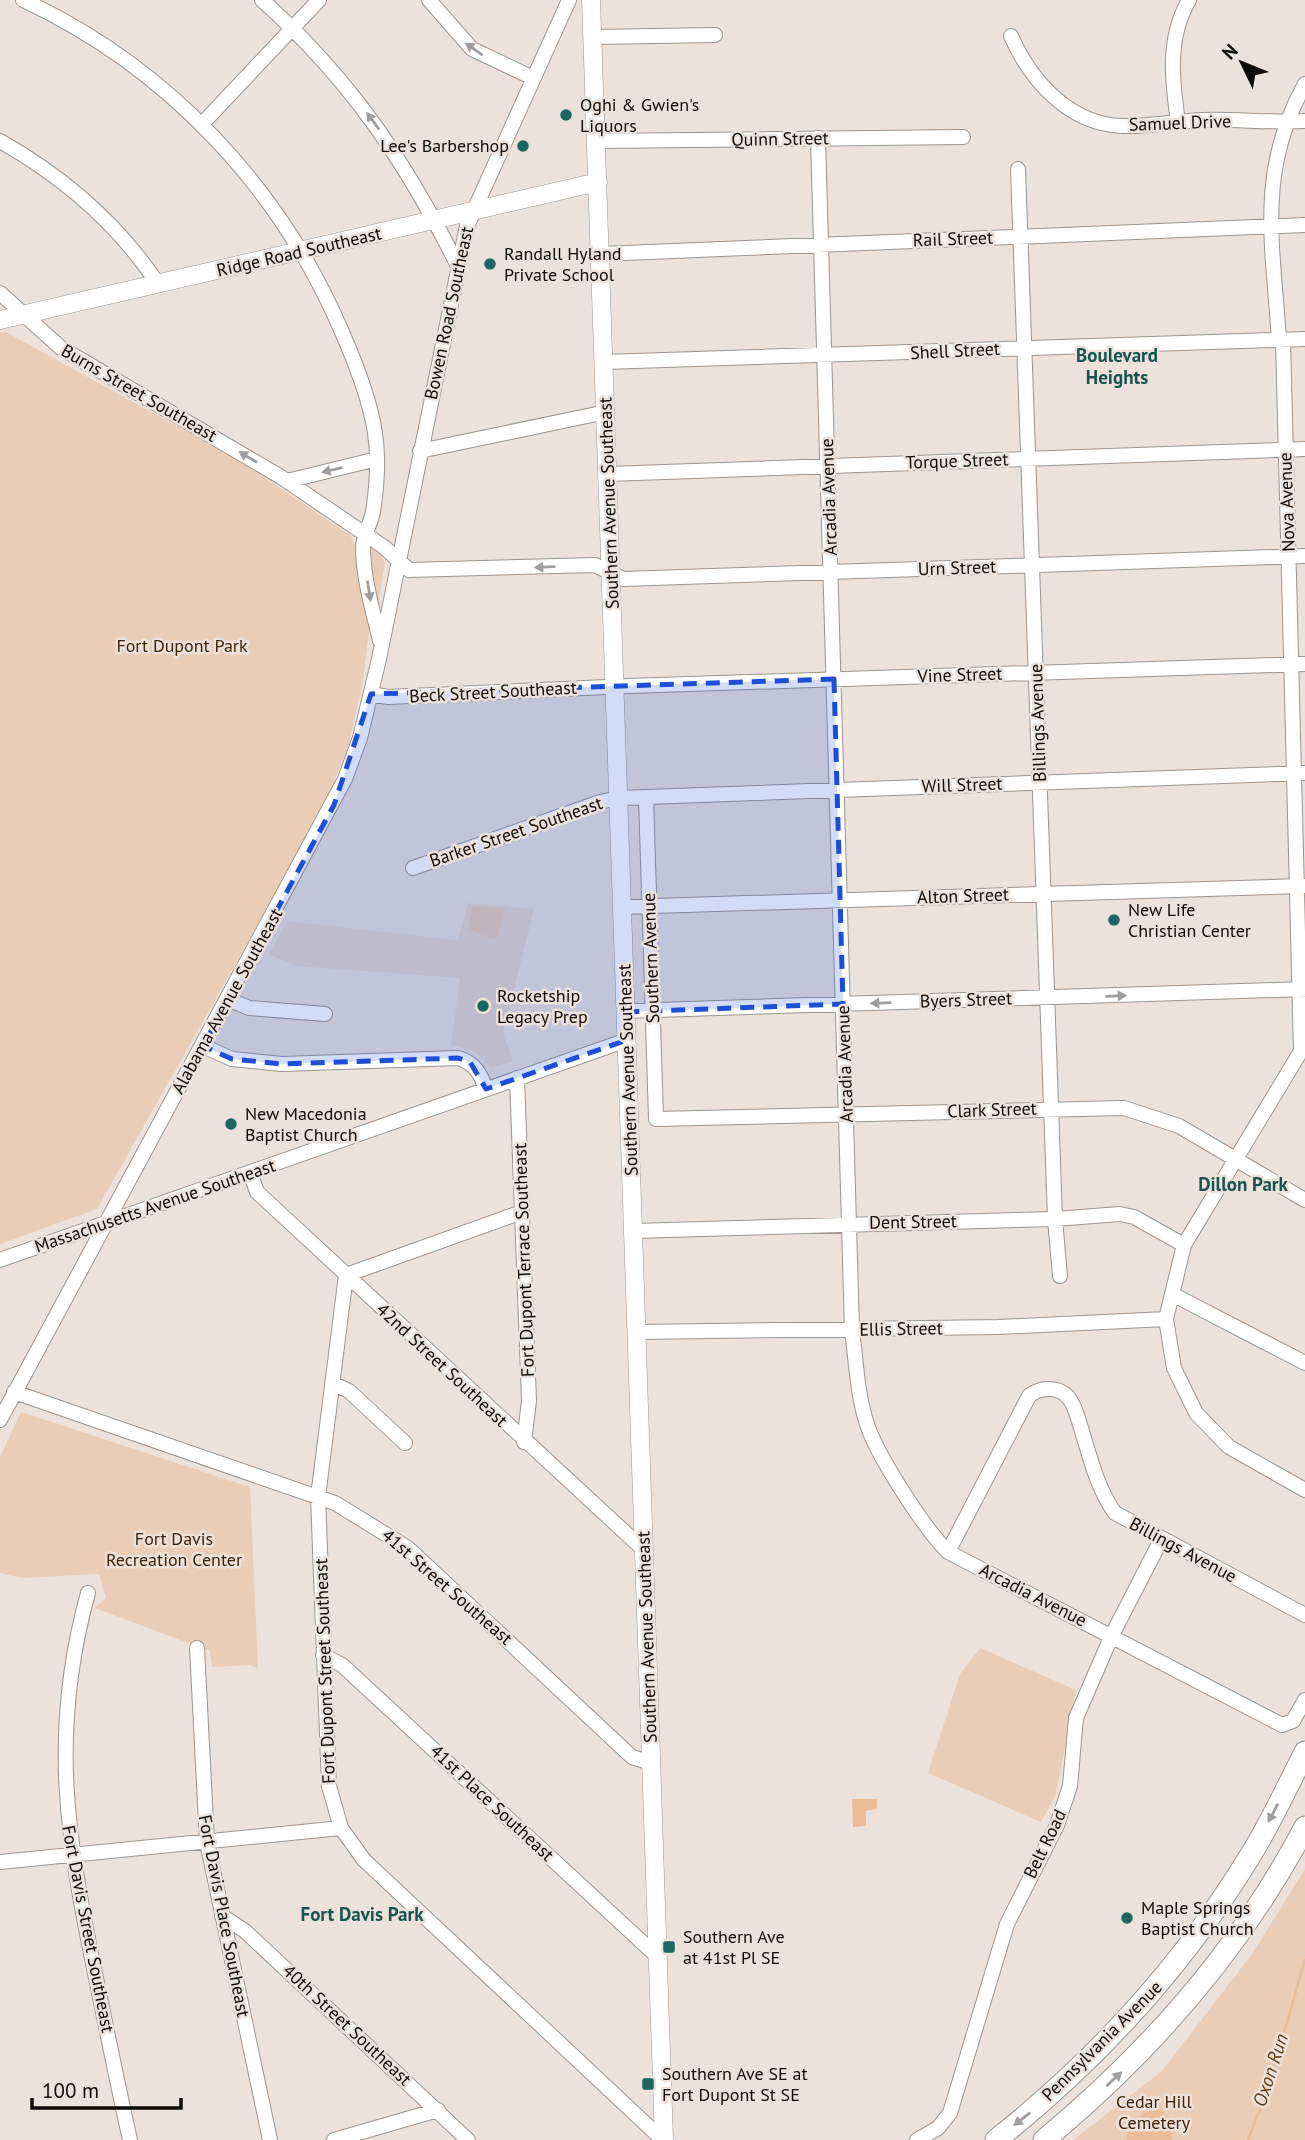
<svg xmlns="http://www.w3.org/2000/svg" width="1305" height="2140" font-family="'PT Sans',sans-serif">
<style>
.built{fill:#e6d6ca}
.green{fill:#eacdb6}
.water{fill:#ebbd97}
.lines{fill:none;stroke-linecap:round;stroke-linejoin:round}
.stream{stroke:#ebbd97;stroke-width:2.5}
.minor-casing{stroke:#9d948d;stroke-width:16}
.major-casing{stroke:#9d948d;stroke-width:19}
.highway-casing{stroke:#9d948d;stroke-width:23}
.minor{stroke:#fff;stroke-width:14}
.major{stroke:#fff;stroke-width:18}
.highway{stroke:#fff;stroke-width:21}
.oneway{fill:#9f9d9d}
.marked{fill:#1d4ed8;fill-opacity:0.2;stroke:#1d4ed8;stroke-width:5;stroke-dasharray:14 9;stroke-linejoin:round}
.poi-dot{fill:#1a6763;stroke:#ece2db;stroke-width:2.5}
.labels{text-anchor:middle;stroke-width:5;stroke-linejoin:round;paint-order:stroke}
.poi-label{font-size:18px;fill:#0e0b09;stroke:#ece2db;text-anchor:start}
.street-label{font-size:18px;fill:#0e0b09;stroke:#ece2db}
.park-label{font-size:18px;fill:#412204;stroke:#ece2db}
.neighbourhood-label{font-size:19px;font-weight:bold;fill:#17534f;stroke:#ece2db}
.water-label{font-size:19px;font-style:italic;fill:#663b0f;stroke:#ece2db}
</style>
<rect width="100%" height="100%" fill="#ece2db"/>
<path class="built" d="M468,903L534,909L503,1033L513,1061L491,1068L475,1051L451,1045L460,978L296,966L269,954L287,921L458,940Z"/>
<path class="green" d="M6,332L240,461L351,536L356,548L370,624L363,680L348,748L319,816L97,1209L0,1244V333Z
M368,546L379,552L385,563L378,604Z
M472,906L505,909L497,939C485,938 479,931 468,930Z
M21,1412L250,1487L258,1668L250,1665L212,1667L210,1651L95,1608L106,1598L99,1574L22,1578L0,1573V1457Z
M980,1648L1076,1690L1056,1794L1041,1822L928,1773L960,1674Z
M1305,1869V2140H1073L1162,2071L1252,1954Z"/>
<path class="water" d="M852,1799H877V1809L866,1811V1826L853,1827Z
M1158,2108L1171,2119L1172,2140H1127C1128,2124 1142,2110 1158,2108Z"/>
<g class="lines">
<path class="stream" d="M1248,2140L1268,2088L1305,1960"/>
<g class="minor-casing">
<path id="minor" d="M23,0C167,67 280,187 342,332C356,364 370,399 375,433C379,459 377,486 373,512C371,523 363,536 363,547C363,578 373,611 380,641
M262,0C350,79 404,159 457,264
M429,0L472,49L533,78
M1011,36C1031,81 1069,124 1122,126C1149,127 1176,121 1203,120C1237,119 1271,123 1305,121
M594,37L715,35
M1178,122C1172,80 1167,38 1189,0
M202,124L319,0
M818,138L852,1330C856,1360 857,1392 866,1421C875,1453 924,1528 948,1552L1282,1725L1293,1721L1305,1700
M0,141C62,176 118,224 158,284
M597,141L963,137
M1018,169L1055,1219L1060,1276
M601,254L1305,225
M0,293L61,348L281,477L384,547L409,570L595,565L623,579L1305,556
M1279,340C1273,244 1256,172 1305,84
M1283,340L1301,1051L1184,1245L1166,1319L1174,1368L1196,1413L1229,1447L1305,1490
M604,362L1305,339
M420,451L606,412
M608,474L1305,449
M287,481L377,459
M371,694L388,697L628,686L1305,664
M646,797L656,1119L1124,1108L1179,1126L1305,1200
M413,868L600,802L619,798L1305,773
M621,907L1305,886
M228,999L249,1008L325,1014
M626,1011L1305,989
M203,1046L232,1059L282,1064L458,1058C475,1063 480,1073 486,1089
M517,1078L529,1401L524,1442
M250,1172L257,1192L644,1550
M522,1212L346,1275L318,1497L329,1786L341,1828L364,1860L663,2140
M633,1231L1055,1219L1120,1214L1134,1217L1184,1245
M0,1260L627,1040
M1172,1294L1305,1363
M637,1332L998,1327L1166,1319
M332,1383L349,1391L405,1443
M14,1392L335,1503L408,1548L632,1757L651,1763
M0,1420L345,779L360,738L379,659L467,226L569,0
M948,1552L1029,1396C1040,1387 1058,1386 1068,1397C1075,1405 1078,1418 1081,1428C1090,1457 1097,1488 1115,1513L1305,1615
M88,1593C49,1734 67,1838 96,1978C107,2032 118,2086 130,2140
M197,1648L207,1842L270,2140
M323,1655L342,1665L657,1956
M0,1862L341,1828
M222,1916L245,1931L468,2140
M334,2140L438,2110
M917,2140L938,2128L950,2113L1007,1924L1057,1825L1070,1786L1076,1718L1112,1635L1161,1540"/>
</g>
<g class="major-casing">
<path id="major" d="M591,0L664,2140
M0,320L598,182"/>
</g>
<g class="highway-casing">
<path id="highway" d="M996,2140C1098,2059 1185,1964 1253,1851C1272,1820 1288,1785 1305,1752
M1044,2140C1149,2053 1241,1948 1305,1827"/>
</g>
<use href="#minor" class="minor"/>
<use href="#major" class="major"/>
<use href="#highway" class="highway"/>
</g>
<defs><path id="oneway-solid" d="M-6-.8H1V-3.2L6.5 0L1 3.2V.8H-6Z" transform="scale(1.75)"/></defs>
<g class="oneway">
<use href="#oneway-solid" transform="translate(474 49) rotate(-145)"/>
<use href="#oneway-solid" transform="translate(373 121) rotate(-126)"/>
<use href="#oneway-solid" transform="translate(248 457) rotate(-150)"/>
<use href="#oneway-solid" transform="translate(332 470) rotate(167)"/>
<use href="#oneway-solid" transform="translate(545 567) rotate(178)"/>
<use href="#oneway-solid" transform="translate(369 591) rotate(81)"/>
<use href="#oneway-solid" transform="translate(1116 996) rotate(-2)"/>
<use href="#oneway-solid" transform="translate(881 1003) rotate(178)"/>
<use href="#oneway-solid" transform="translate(1273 1813) rotate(118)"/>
<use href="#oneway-solid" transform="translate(1114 2079) rotate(-43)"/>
<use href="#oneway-solid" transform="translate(1022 2119) rotate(142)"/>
</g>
<path class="marked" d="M834,679L843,1004L626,1012L627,1040L486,1089L470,1062L458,1058L282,1064L232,1059L203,1046L334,805L371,694Z"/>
<g class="poi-dot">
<circle cx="566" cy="115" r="7"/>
<circle cx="523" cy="146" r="7"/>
<circle cx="490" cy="264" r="7"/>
<circle cx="1114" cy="920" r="7"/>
<circle cx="483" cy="1006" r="7"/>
<circle cx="231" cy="1124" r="7"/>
<circle cx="1127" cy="1918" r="7"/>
<rect x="662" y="1940" width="14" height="14" rx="3.5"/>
<rect x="641" y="2077" width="14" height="14" rx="3.5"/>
</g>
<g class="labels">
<g class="poi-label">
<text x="580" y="111">Oghi &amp; Gwien's<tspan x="580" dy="21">Liquors</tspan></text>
<text x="509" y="152" text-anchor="end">Lee's Barbershop</text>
<text x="504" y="260">Randall Hyland<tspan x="504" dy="21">Private School</tspan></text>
<text x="1128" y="916">New Life<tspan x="1128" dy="21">Christian Center</tspan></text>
<text x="497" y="1002">Rocketship<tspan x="497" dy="21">Legacy Prep</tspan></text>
<text x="245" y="1120">New Macedonia<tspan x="245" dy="21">Baptist Church</tspan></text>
<text x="1141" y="1914">Maple Springs<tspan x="1141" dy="21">Baptist Church</tspan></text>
<text x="683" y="1943">Southern Ave<tspan x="683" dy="21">at 41st Pl SE</tspan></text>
<text x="662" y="2080">Southern Ave SE at<tspan x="662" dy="21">Fort Dupont St SE</tspan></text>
</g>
<g class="street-label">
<text transform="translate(1180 123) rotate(-2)" y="6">Samuel Drive</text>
<text transform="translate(780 139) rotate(-1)" y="6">Quinn Street</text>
<text transform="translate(953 239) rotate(-2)" y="6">Rail Street</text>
<text transform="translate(299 252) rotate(-13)" y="6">Ridge Road Southeast</text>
<text transform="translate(449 313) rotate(-78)" y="6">Bowen Road Southeast</text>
<text transform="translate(955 351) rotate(-3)" y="6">Shell Street</text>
<text transform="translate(139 393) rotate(30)" y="6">Burns Street Southeast</text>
<text transform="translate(957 461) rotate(-2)" y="6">Torque Street</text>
<text transform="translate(829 497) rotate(-92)" y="6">Arcadia Avenue</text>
<text transform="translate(1287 502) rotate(-92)" y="6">Nova Avenue</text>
<text transform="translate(609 503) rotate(-92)" y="6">Southern Avenue Southeast</text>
<text transform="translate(957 568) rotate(-2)" y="6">Urn Street</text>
<text transform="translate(960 675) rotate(-2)" y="6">Vine Street</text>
<text transform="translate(493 692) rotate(-3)" y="6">Beck Street Southeast</text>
<text transform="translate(1038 723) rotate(-92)" y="6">Billings Avenue</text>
<text transform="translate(962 785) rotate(-2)" y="6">Will Street</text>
<text transform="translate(516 832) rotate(-19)" y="6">Barker Street Southeast</text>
<text transform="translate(963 896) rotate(-2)" y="6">Alton Street</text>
<text transform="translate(651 958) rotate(-92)" y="6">Southern Avenue</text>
<text transform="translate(966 1000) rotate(-2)" y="6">Byers Street</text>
<text transform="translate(227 1001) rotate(-61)" y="6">Alabama Avenue Southeast</text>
<text transform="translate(845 1064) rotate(-92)" y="6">Arcadia Avenue</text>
<text transform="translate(628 1070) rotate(-92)" y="6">Southern Avenue Southeast</text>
<text transform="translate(992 1110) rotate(-2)" y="6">Clark Street</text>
<text transform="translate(155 1206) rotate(-19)" y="6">Massachusetts Avenue Southeast</text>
<text transform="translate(913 1222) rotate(-1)" y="6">Dent Street</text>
<text transform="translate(524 1260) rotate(-92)" y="6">Fort Dupont Terrace Southeast</text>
<text transform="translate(901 1329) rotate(-1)" y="6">Ellis Street</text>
<text transform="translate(442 1365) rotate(43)" y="6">42nd Street Southeast</text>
<text transform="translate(1183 1550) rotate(28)" y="6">Billings Avenue</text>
<text transform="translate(447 1587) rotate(41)" y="6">41st Street Southeast</text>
<text transform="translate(1033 1595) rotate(27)" y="6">Arcadia Avenue</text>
<text transform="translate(647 1637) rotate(-92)" y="6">Southern Avenue Southeast</text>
<text transform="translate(325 1671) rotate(-92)" y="6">Fort Dupont Street Southeast</text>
<text transform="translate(492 1803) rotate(43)" y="6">41st Place Southeast</text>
<text transform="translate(1045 1844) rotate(-64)" y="6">Belt Road</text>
<text transform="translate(224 1916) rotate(79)" y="6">Fort Davis Place Southeast</text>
<text transform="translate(88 1929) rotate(79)" y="6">Fort Davis Street Southeast</text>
<text transform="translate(347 2025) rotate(43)" y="6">40th Street Southeast</text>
<text transform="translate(1102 2041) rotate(-45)" y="6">Pennsylvania Avenue</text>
</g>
<g class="park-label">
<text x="182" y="652">Fort Dupont Park</text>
<text x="174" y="1545">Fort Davis<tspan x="174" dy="21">Recreation Center</tspan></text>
<text x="1154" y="2108">Cedar Hill<tspan x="1154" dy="21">Cemetery</tspan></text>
</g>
<g class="neighbourhood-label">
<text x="1117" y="362">Boulevard<tspan x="1117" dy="22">Heights</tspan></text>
<text x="1243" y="1191">Dillon Park</text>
<text x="362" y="1921">Fort Davis Park</text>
</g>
<g class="water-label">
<text transform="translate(1270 2070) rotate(-72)" y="7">Oxon Run</text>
</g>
</g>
<g transform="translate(1242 63) rotate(313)" stroke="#ece2db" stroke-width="5" paint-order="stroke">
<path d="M0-5L12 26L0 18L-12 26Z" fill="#0e0b09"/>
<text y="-10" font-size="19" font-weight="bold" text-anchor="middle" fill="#0e0b09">N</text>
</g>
<path d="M32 2098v10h149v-10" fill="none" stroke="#0e0b09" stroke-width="3.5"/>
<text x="42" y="2098" font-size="21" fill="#0e0b09" stroke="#ece2db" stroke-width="5" paint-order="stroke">100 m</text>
</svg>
